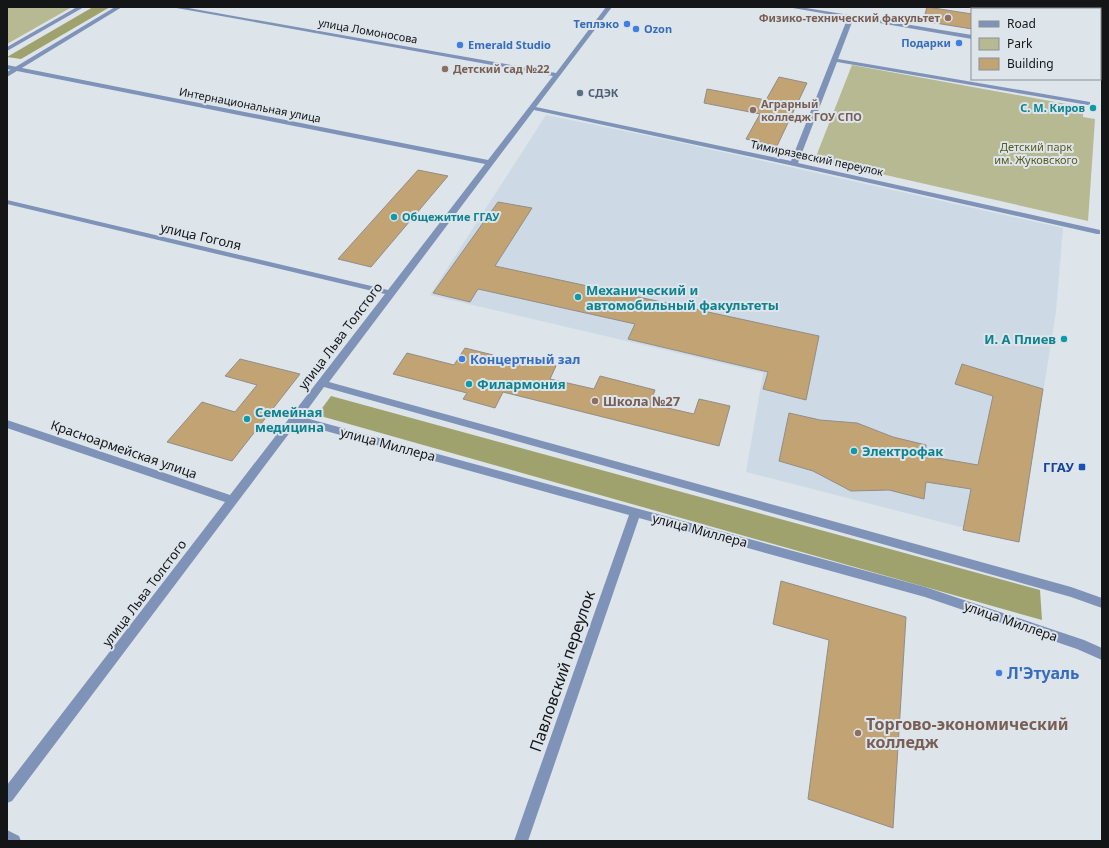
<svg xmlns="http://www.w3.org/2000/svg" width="1109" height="848" font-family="'Noto Sans',sans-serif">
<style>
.built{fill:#cddae5}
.green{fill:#b6b992}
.forest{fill:#9fa26d}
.building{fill:#c1a374;stroke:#928d87}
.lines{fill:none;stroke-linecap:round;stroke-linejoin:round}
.minor{fill:#7e93b7;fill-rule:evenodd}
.tertiary{fill:#7e93b7;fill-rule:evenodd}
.education-dot{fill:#8d6e63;stroke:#dde4ea;stroke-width:1.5}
.shop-dot{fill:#3f7fe0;stroke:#dde4ea;stroke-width:1.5}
.service-dot{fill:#5c6f8a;stroke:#dde4ea;stroke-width:1.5}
.culture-dot{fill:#0f9aa8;stroke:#dde4ea;stroke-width:1.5}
.transit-dot{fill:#1a4fb4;stroke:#dde4ea;stroke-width:1.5}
.labels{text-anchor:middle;stroke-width:4;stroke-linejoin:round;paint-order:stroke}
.far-education-label{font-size:11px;font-weight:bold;fill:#785e54;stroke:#dde4ea;text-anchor:start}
.far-shop-label{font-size:11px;font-weight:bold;fill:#366cbe;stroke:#dde4ea;text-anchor:end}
.far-street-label{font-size:11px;fill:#131517;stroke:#dde4ea}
.far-service-label{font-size:11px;font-weight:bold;fill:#4e5e75;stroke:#dde4ea;text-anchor:start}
.far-culture-label{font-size:11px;font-weight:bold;fill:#0d838f;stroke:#dde4ea;text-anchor:end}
.far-park-label{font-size:11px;fill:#595b1e;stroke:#dde4ea}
.street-label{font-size:13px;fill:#131517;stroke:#dde4ea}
.culture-label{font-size:13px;font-weight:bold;fill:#0d838f;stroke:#dde4ea;text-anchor:start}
.shop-label{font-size:13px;font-weight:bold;fill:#366cbe;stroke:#dde4ea;text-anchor:start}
.education-label{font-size:13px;font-weight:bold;fill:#785e54;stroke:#dde4ea;text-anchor:start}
.transit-label{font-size:13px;font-weight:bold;fill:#164399;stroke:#dde4ea;text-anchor:end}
.near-street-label{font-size:16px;fill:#131517;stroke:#dde4ea}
.near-shop-label{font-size:16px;font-weight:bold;fill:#366cbe;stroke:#dde4ea;text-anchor:start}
.near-education-label{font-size:16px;font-weight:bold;fill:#785e54;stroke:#dde4ea;text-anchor:start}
</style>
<rect width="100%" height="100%" fill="#dde4ea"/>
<path class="built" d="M546,115L673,141L1063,228L1056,312L1019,542L746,472L763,373L430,295Z"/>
<path class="green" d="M7,7H72L7,44Z
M852,65L1083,107V117L1095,119L1088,221L815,159Z"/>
<path class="forest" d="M93,7H110L21,59L7,57Z
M331,396L1040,590L1042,620L317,415Z"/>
<path class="building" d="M927,7L972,14V29L923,21Z
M779,77L807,83L777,146L746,139L760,114L704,103L707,89L766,100Z
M418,170L448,176L371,267L338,259Z
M498,202L532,208L495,266L819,336L806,400L763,389L768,372L628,339L635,324L478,289L470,302L433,293Z
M465,348L493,355L492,358L525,366L529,360L556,366L550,379L594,389L600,376L655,390L650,404L694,414L699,399L730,406L719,446L503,392L495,408L463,399L467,393L393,374L407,353L454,365Z
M240,359L300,374L232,461L167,442L202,402L235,412L257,385L225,376Z
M962,364L1043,389L1019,542L963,530L971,489L926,482L924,499L889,490L851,491L813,471L779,461L789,413L820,420L857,423L893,437L926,445V456L978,465L993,396L955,384Z
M781,581L906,617L893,828L808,799L829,640L773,624Z"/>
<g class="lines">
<path class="minor" d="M171,7H183L556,73L606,7H612L536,107L791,161L848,17L851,15L854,17L838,59L1090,102V104L1088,105L837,62L798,163L1100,230V234H1097L794,166L534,110L329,382L1071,587L1102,598V608L1071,597L324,387L302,417L925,587L1084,640L1102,648V660L1077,649L925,597L639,518L528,841H514L629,515L297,423L12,801L7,803V785L225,502L7,428V420L230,495L385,294L7,204V200L388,290L485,164L7,69V65L488,160L553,76Z"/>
<path class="tertiary" d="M77,7H84L7,51V47Z
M115,7H122L7,77V72Z
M787,7H800L972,35V39Z
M1100,55L1102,56V60L1100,59Z
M7,830L19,836L21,841H7Z"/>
</g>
<g class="education-dot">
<circle cx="948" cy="18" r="4"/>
<circle cx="445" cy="69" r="4"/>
<circle cx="753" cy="110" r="4"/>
<circle cx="595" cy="401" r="4"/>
<circle cx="858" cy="733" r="4"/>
</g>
<g class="shop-dot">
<circle cx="627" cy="24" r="4"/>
<circle cx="636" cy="29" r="4"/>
<circle cx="959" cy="43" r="4"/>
<circle cx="460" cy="45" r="4"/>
<circle cx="462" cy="359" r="4"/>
<circle cx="999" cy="673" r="4"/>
</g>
<circle class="service-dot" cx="580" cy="93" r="4"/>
<g class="culture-dot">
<circle cx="1093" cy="108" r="4"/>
<circle cx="394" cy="217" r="4"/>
<circle cx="578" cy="297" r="4"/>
<circle cx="1064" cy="339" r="4"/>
<circle cx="469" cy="384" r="4"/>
<circle cx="247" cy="419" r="4"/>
<circle cx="854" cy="451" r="4"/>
</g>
<rect class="transit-dot" x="1078" y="463" width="8" height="8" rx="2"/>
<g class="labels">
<g class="far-education-label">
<text x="940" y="22" text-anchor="end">Физико-технический факультет</text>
<text x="453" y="73">Детский сад №22</text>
<text x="761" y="108">Аграрный<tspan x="761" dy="13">колледж ГОУ СПО</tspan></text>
</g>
<g class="far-shop-label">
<text x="619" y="28">Теплэко</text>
<text x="644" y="33" text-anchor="start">Ozon</text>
<text x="951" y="47">Подарки</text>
<text x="468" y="49" text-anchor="start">Emerald Studio</text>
</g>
<g class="far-street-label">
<text transform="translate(368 31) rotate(10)" y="4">улица Ломоносова</text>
<text transform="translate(250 105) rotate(11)" y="4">Интернациональная улица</text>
<text transform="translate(817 158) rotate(12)" y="4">Тимирязевский переулок</text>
</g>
<g class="far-service-label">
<text x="588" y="97">СДЭК</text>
</g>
<g class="far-culture-label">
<text x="1085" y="112">С. М. Киров</text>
<text x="402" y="221" text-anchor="start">Общежитие ГГАУ</text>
</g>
<g class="far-park-label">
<text x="1036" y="151">Детский парк<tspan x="1036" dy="13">им. Жуковского</tspan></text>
</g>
<g class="street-label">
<text transform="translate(201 236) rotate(13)" y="5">улица Гоголя</text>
<text transform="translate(340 336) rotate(-53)" y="5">улица Льва Толстого</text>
<text transform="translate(388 444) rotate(15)" y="5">улица Миллера</text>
<text transform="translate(124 449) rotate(19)" y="5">Красноармейская улица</text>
<text transform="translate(700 530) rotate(15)" y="5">улица Миллера</text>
<text transform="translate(144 593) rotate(-53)" y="5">улица Льва Толстого</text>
<text transform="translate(1011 621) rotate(19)" y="5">улица Миллера</text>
</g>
<g class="culture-label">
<text x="586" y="295">Механический и<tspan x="586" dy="15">автомобильный факультеты</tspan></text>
<text x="1056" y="344" text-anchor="end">И. А Плиев</text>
<text x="477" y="389">Филармония</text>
<text x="255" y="417">Семейная<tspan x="255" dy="15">медицина</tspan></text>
<text x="862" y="456">Электрофак</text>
</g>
<g class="shop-label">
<text x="470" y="364">Концертный зал</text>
</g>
<g class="education-label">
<text x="603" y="406">Школа №27</text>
</g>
<g class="transit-label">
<text x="1074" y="472">ГГАУ</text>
</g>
<g class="near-street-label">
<text transform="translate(562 671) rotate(-71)" y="6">Павловский переулок</text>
</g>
<g class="near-shop-label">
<text x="1007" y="679">Л'Этуаль</text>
</g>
<g class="near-education-label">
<text x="866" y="730">Торгово-экономический<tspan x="866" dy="18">колледж</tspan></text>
</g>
</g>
<rect width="1109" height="848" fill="none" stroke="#131517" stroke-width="16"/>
<rect x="971" y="8" width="130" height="72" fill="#dde4ea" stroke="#8c9196"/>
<rect x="979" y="21" width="20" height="6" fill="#7e93b7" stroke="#8c9196"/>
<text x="1007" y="28" font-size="12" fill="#131517">Road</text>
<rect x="979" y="38" width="20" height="12" fill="#b6b992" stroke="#8c9196"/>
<text x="1007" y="48" font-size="12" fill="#131517">Park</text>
<rect x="979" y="58" width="20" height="12" fill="#c1a374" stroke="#8c9196"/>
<text x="1007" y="68" font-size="12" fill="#131517">Building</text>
</svg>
